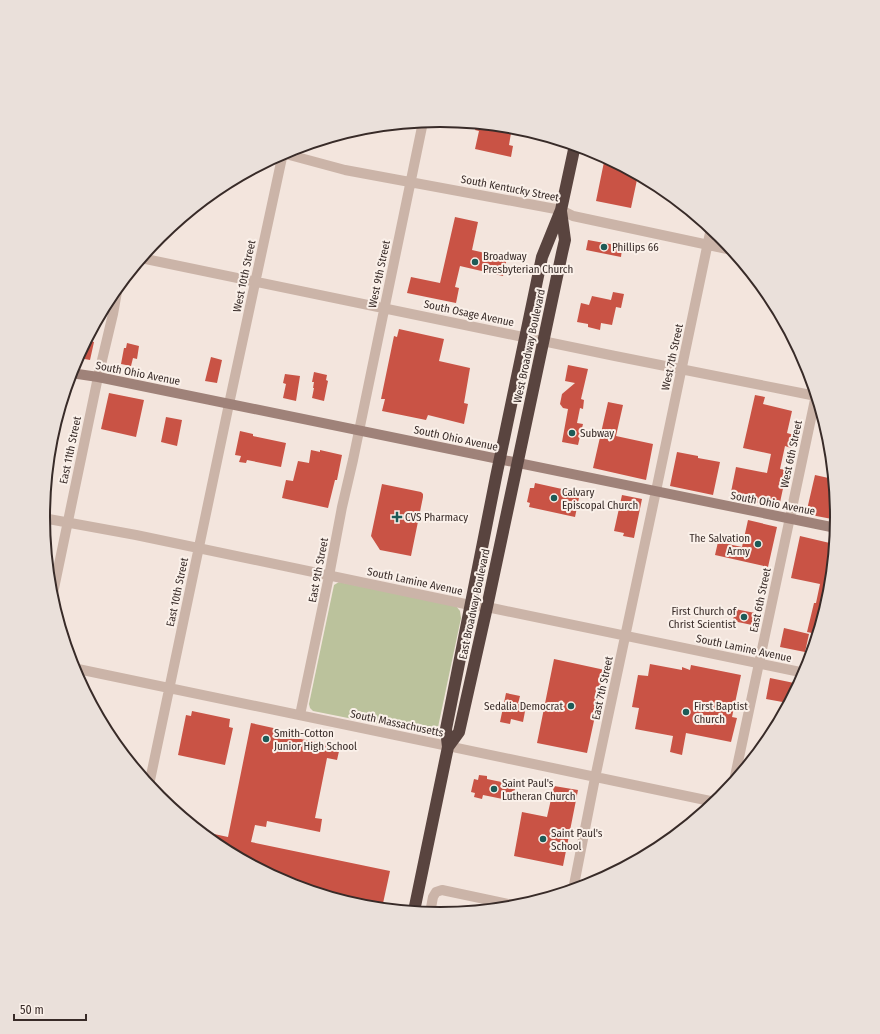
<svg xmlns="http://www.w3.org/2000/svg" width="880" height="1034" font-family="'Fira Sans Condensed',sans-serif">
<style>
.green{fill:#bbc29c}
.building{fill:#c95345}
.lines{fill:none;stroke-linecap:round;stroke-linejoin:round}
.street{stroke:#cbb4a8;stroke-width:10}
.secondary{stroke:#9f8279;stroke-width:10}
.highway{stroke:#59443f;stroke-width:12}
.poi-dot{fill:#1d5b57;stroke:#faf0e9;stroke-width:1.5}
.labels{text-anchor:middle;stroke-width:4;stroke-linejoin:round;paint-order:stroke}
.street-label{font-size:11px;fill:#382b28;stroke:#faf0e9}
.poi-label{font-size:11px;fill:#382b28;stroke:#faf0e9;text-anchor:start}
.rim{fill:none;stroke:#382b28;stroke-width:2}
</style>
<rect width="100%" height="100%" fill="#f3e5dd"/>
<path class="green" d="M339,582L456,606L460,611L461,618L437,732L433,735L313,711L310,708L309,704L334,585Z"/>
<path class="building" d="M477,124L512,127L509,145L513,146L511,157L475,149L479,131L475,130Z
M604,162L620,165L638,175L631,208L596,201Z
M455,217L478,222L472,250L507,258L503,276L460,266L455,287L459,288L456,303L407,293L411,277L440,283Z
M588,240L621,246L622,249L621,257L586,250Z
M613,292L624,294L621,308L616,307L612,325L601,323L600,330L588,327V324L577,322L581,303L589,305L592,296L611,300Z
M399,329L444,339L439,361L470,368L464,403L468,404L464,424L428,415L426,420L382,411L385,399H381L394,336L397,337Z
M87,340L94,342L90,360L79,358L80,352Z
M127,343L139,346L137,359L133,358L131,366L121,364L124,348H126Z
M211,357L222,360L217,383L205,381Z
M568,365L588,369L581,399L584,400L583,409L580,408L577,423L583,424L578,445L562,442L568,409L563,408L560,404L562,394L575,383L565,381Z
M314,372L327,375L326,380L328,381L324,401L312,398L314,388H313L314,382H312Z
M285,374L300,376L296,401L283,398L286,384L283,383Z
M109,393L144,400L136,437L101,429Z
M755,395L765,397L763,404L792,411L787,433L794,435L791,448L785,446L780,469L787,470L779,507L730,497L736,467L767,473L771,454L743,448Z
M608,402L623,405L616,436L653,444L646,480L593,468Z
M166,417L182,420L177,446L161,442Z
M240,431L253,434V436L286,443L281,467L247,460L246,463L239,462L241,456L235,455Z
M311,450L320,452V450L342,455L337,480H335L328,508L282,498L286,480L293,481L298,461L309,463Z
M677,452L698,456V458L720,462L713,495L670,486Z
M815,475L833,479L837,520L806,514Z
M535,483L580,493L575,517L529,507L530,503L527,502L530,488H534Z
M382,484L421,492L423,494V497L411,556L380,550L371,536Z
M622,495L642,499L634,538L623,536L624,533L614,531Z
M748,520L777,527L768,567L715,555L718,542L742,547Z
M800,536L834,544L829,595L826,605L824,604L817,634L807,632L814,603H816L820,584L791,578Z
M735,609L755,613L752,625L733,621Z
M784,628L809,634L805,652L780,647Z
M554,659L605,670L587,753L537,743Z
M650,664L682,670V667L690,670L691,665L741,675L732,717L737,718L731,742L686,733L682,755L670,752L673,736L635,729L639,708L632,707L638,675L648,676Z
M770,678L799,684L788,703L766,699Z
M506,693L520,696L518,704L526,706L523,722L511,719L510,724L500,722Z
M192,711L230,719L229,727L233,728L225,765L178,755L186,715L191,716Z
M251,723L287,731L286,736L340,747L337,760L327,758L315,818L322,819L320,832L267,821L266,827L255,825L251,842L390,871L382,908L362,906L288,884L219,847L200,831L228,837Z
M479,775L487,776V779L516,785L512,801L483,795L482,799L474,797L475,793L471,792L474,779L478,780Z
M554,786L578,790L563,866L514,856L522,812L547,817Z"/>
<g class="lines">
<path class="street" d="M282,153L345,170L561,210L573,216L732,250
M141,258L615,356L816,396
M43,518L136,535L470,605L487,607L805,673
M52,598L98,377L113,314L118,286
M73,668C287,711 501,758 715,802
M300,715L329,576L342,507L353,460L423,122
M734,781L816,395
M149,785L229,404L283,153
M573,890L595,778L656,491L711,228
M430,913L433,897L436,892L442,890L518,906"/>
<path class="secondary" d="M71,373L98,377L836,528"/>
<path class="highway" d="M448,747L459,732L487,607L562,253L565,240L561,211
M414,911L448,747L446,729L496,477L542,257L561,210L575,145"/>
</g>
<g class="poi-dot">
<circle cx="604" cy="247" r="4"/>
<circle cx="475" cy="262" r="4"/>
<circle cx="572" cy="433" r="4"/>
<circle cx="554" cy="498" r="4"/>
<path d="M395 511h4v4h4v4h-4v4h-4v-4h-4v-4h4z"/>
<circle cx="758" cy="544" r="4"/>
<circle cx="744" cy="617" r="4"/>
<circle cx="571" cy="706" r="4"/>
<circle cx="686" cy="712" r="4"/>
<circle cx="266" cy="739" r="4"/>
<circle cx="494" cy="789" r="4"/>
<circle cx="543" cy="839" r="4"/>
</g>
<g class="labels">
<g class="street-label">
<text transform="translate(510 188) rotate(11)" y="4">South Kentucky Street</text>
<text transform="translate(379 274) rotate(-78)" y="4">West 9th Street</text>
<text transform="translate(244 276) rotate(-78)" y="4">West 10th Street</text>
<text transform="translate(469 313) rotate(12)" y="4">South Osage Avenue</text>
<text transform="translate(529 346) rotate(-78)" y="4">West Broadway Boulevard</text>
<text transform="translate(672 357) rotate(-78)" y="4">West 7th Street</text>
<text transform="translate(138 373) rotate(11)" y="4">South Ohio Avenue</text>
<text transform="translate(456 438) rotate(12)" y="4">South Ohio Avenue</text>
<text transform="translate(70 450) rotate(-78)" y="4">East 11th Street</text>
<text transform="translate(791 454) rotate(-78)" y="4">West 6th Street</text>
<text transform="translate(773 503) rotate(11)" y="4">South Ohio Avenue</text>
<text transform="translate(318 570) rotate(-79)" y="4">East 9th Street</text>
<text transform="translate(415 581) rotate(12)" y="4">South Lamine Avenue</text>
<text transform="translate(177 592) rotate(-78)" y="4">East 10th Street</text>
<text transform="translate(760 600) rotate(-78)" y="4">East 6th Street</text>
<text transform="translate(474 604) rotate(-78)" y="4">East Broadway Boulevard</text>
<text transform="translate(744 648) rotate(12)" y="4">South Lamine Avenue</text>
<text transform="translate(602 688) rotate(-78)" y="4">East 7th Street</text>
<text transform="translate(397 723) rotate(12)" y="4">South Massachusetts</text>
</g>
<g class="poi-label">
<text x="612" y="251">Phillips 66</text>
<text x="483" y="260">Broadway<tspan x="483" dy="13">Presbyterian Church</tspan></text>
<text x="580" y="437">Subway</text>
<text x="562" y="496">Calvary<tspan x="562" dy="13">Episcopal Church</tspan></text>
<text x="405" y="521">CVS Pharmacy</text>
<text x="750" y="542" text-anchor="end">The Salvation<tspan x="750" dy="13">Army</tspan></text>
<text x="736" y="615" text-anchor="end">First Church of<tspan x="736" dy="13">Christ Scientist</tspan></text>
<text x="563" y="710" text-anchor="end">Sedalia Democrat</text>
<text x="694" y="710">First Baptist<tspan x="694" dy="13">Church</tspan></text>
<text x="274" y="737">Smith-Cotton<tspan x="274" dy="13">Junior High School</tspan></text>
<text x="502" y="787">Saint Paul's<tspan x="502" dy="13">Lutheran Church</tspan></text>
<text x="551" y="837">Saint Paul's<tspan x="551" dy="13">School</tspan></text>
</g>
</g>
<path d="M0 0H880V1034H0ZM50 517a390 390 0 1 1 780 0a390 390 0 1 1-780 0Z" fill="#eae0da" fill-rule="evenodd"/>
<path class="rim" d="M50 517a390 390 0 1 1 780 0a390 390 0 1 1-780 0Z"/>
<path d="M14 1014v6h72v-6" fill="none" stroke="#382b28" stroke-width="2"/>
<text x="20" y="1014" font-size="12" fill="#382b28" stroke="#faf0e9" stroke-width="3" paint-order="stroke">50 m</text>
</svg>
